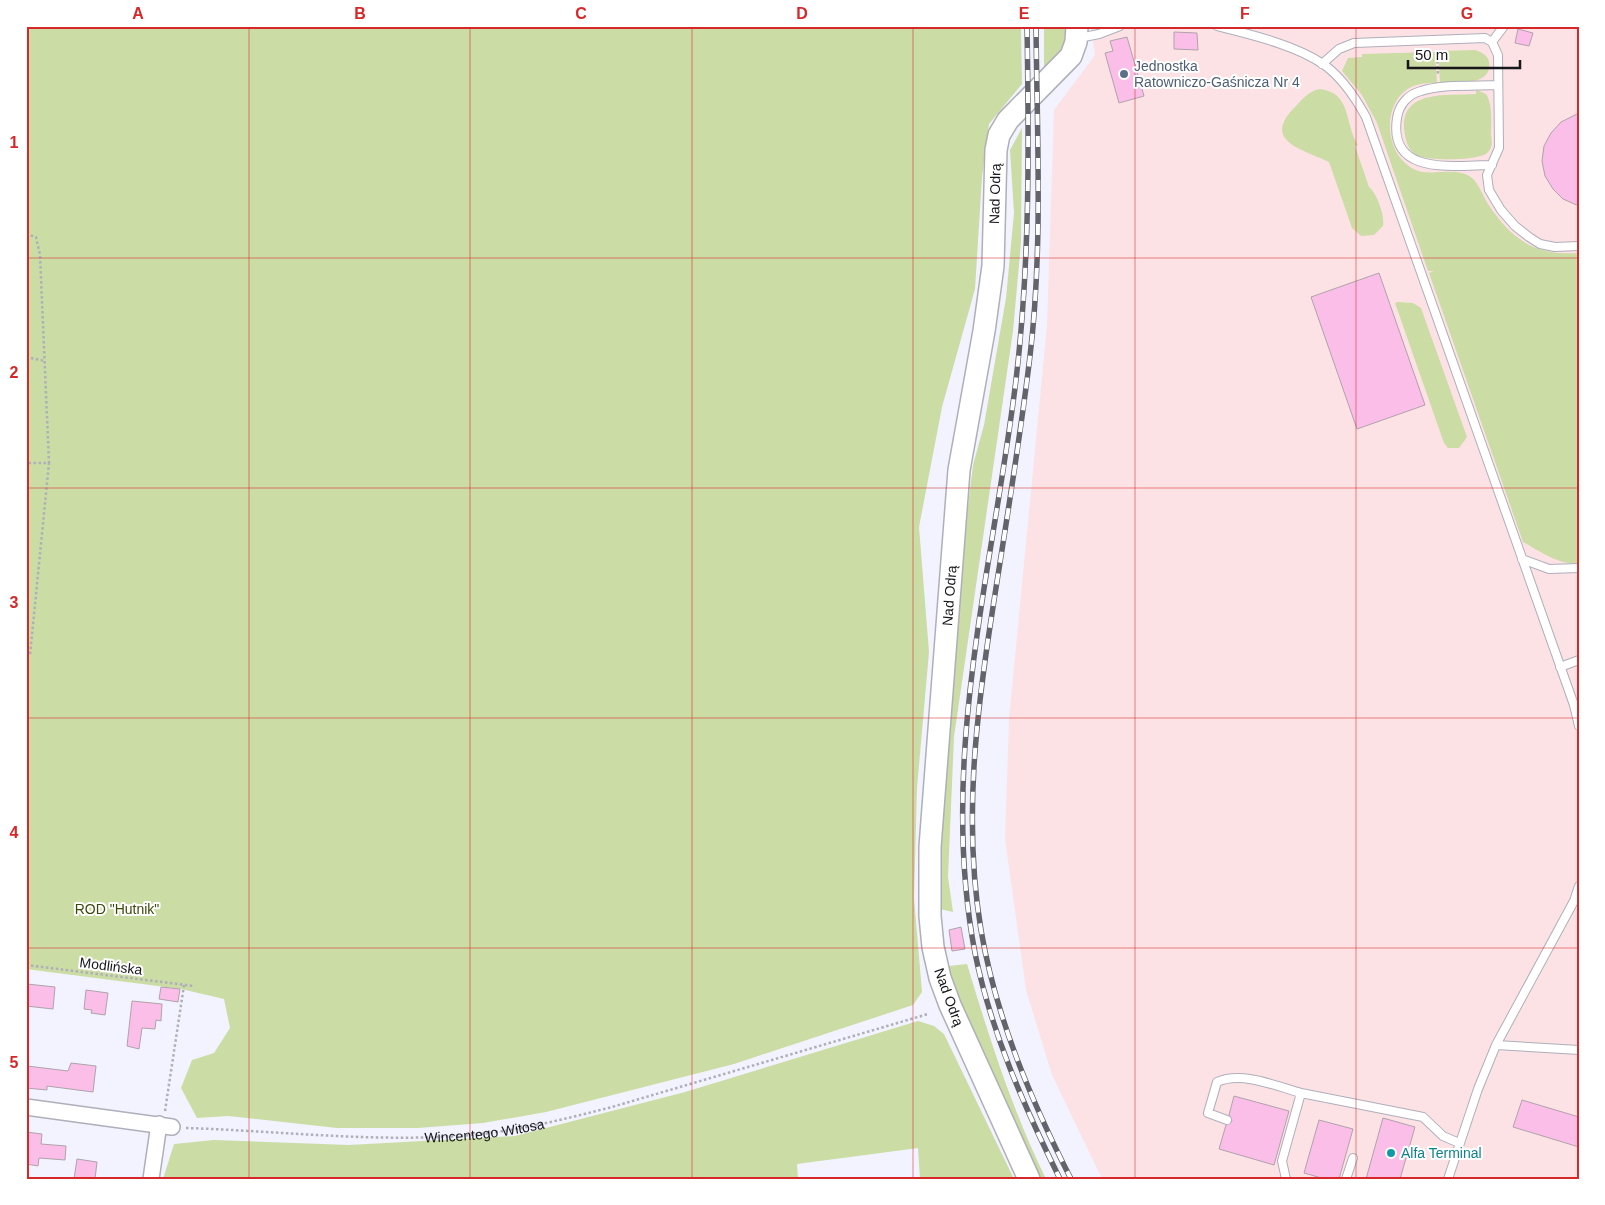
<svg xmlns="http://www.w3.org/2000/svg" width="1605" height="1205" font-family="Arial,sans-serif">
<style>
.industrial{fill:#fde2e5}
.green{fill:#cbdca5}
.building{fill:#fbbee9;stroke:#aea3aa}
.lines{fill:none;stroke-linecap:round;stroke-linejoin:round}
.lane-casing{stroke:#aeafba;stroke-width:10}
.street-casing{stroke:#aeafba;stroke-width:18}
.secondary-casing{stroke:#aeafba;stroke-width:24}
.path{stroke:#afafb8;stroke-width:2.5;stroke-dasharray:2.5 2.5;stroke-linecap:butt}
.lane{stroke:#fff;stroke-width:8}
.street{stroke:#fff;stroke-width:15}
.secondary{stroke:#fff;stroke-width:21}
.rail-casing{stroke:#63636a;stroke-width:5.5}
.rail{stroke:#fff;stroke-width:4;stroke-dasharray:11;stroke-linecap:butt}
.grid{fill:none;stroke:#d62828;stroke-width:1;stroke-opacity:0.55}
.service-dot{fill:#5c6f8a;stroke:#fff;stroke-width:2}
.culture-dot{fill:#0f9aa8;stroke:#fff;stroke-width:2}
.labels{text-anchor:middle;stroke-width:4;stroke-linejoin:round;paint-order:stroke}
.service-label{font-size:14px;fill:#4e5e75;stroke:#fff;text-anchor:start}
.street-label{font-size:14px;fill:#17171b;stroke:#fff}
.park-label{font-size:14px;fill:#3b490b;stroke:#fff}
.culture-label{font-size:14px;fill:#0d838f;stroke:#fff;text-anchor:start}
.neatline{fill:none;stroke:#d62828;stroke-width:2}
.grid-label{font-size:16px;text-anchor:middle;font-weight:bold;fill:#d62828}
</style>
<rect width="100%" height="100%" fill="#f2f3fe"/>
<path class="industrial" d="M1091,26H1579V1179H1102L1052,1075L1026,990L1005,839L1009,719L1047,325L1054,110L1095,55Z"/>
<path class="green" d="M26,26H1021L1022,84L989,124L982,177L975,289L942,407L919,527L929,652L917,788L914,898L922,992L913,1005L734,1064L546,1112L483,1123L418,1128H337L228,1116L197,1118L181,1088L192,1060L214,1053L230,1028L224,999L181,989L26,969Z
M1044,26H1068C1070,47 1058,59 1044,72Z
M1475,50C1481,52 1488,55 1489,62C1493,87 1455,82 1440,82L1438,51Z
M1435,52L1437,83C1428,83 1420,83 1411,87C1382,102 1384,150 1410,167C1429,180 1454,164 1472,178C1479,184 1483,196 1488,204C1512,240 1535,256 1579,253V564C1557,564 1541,552 1523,542L1429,273L1434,271H1428L1377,123L1362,95L1342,71L1348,58L1362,57V54Z
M1320,89C1352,93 1344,123 1358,145L1355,146L1369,187C1377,194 1385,215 1383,226L1374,235L1361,236L1352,228L1329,162C1302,149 1261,141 1295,107C1302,100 1308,91 1320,89Z
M1476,90L1486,94C1493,105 1491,122 1491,135C1492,142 1493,148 1487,153C1479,161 1426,161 1416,155C1407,149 1405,138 1404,128C1402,89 1449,96 1476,94Z
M1022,128L1021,243L1013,331L954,737L948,877L953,912L940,909L938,837L959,581L973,465L984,425L1006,298L1014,213L1010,150Z
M1398,302L1413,303L1421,308L1467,437L1459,448H1448L1444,443L1395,303Z
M967,964C989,1037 1012,1110 1046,1179H1036L952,980L949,966Z
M918,1021L934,1026L944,1034L1014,1179H920L918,1148L797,1164L798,1179H163L174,1144L214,1140L349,1145L515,1136L685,1092Z"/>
<path class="building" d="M1518,29L1533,33L1529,46L1515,43Z
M1174,32L1197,33L1198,50L1174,49Z
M1127,37L1144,96L1119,103L1105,53L1113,51L1110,41Z
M1579,113V206L1563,199L1553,189L1545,176L1542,161L1544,146L1551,133L1561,122Z
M1379,273L1425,405L1357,429L1311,297Z
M961,927L965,949L952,951L949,930Z
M27,984L55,987L53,1009L26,1006Z
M161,987L180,989L178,1002L159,999Z
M86,990L108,993L105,1015L91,1013L92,1010L84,1009Z
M132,1001L162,1004L161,1021L156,1020L155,1029L142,1028L139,1049L127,1046Z
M71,1063L96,1066L93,1092L47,1086V1090L26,1088L27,1066L68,1071Z
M1234,1096L1289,1111L1274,1165L1219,1149L1226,1125L1232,1121L1229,1115Z
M1522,1100L1579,1117V1147L1513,1127Z
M1383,1118L1415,1127L1400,1179H1366Z
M1319,1120L1353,1129L1339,1179H1325L1304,1173Z
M26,1132L42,1134L41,1144L66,1146L65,1160L39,1158L38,1166L26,1164Z
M77,1159L97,1162L95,1179H74Z"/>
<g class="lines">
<g class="lane-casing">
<path id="lane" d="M1217,26C1251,35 1293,44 1323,64C1342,77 1355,97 1366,117L1574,705L1579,726
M1079,38L1099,34L1120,26
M1492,42L1504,26
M1322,64L1339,49L1354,43L1485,38L1492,42L1498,55L1499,148L1487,175L1489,190L1501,210L1515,226L1529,237L1540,244L1555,247L1579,246
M1492,165C1455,165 1388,177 1397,118C1399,105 1408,94 1421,91C1442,84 1475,86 1498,85
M1522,559L1549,569L1579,568
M1560,667L1579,660
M1496,1045L1579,1050
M1227,1120L1208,1113L1217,1082C1242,1071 1276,1086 1301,1093
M1286,1179L1282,1161L1301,1093L1423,1117L1443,1136L1459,1143
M1346,1179L1353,1158
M1448,1179L1478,1089L1496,1045L1574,901L1579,886"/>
</g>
<g class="street-casing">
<path id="street" d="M26,1107L172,1127
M151,1179L159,1124"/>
</g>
<g class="secondary-casing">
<g id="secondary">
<path id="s2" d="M1029,1179L950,1005L940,978L933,947L930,916V847L959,470L984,331L993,266L996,150L999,135L1008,120L1071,56L1076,42L1077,26"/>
</g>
</g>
<g class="path">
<path d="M1437,51L1438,76"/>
<path d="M26,234L36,237L40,255L49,463H26"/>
<path d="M26,357L45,361"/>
<path d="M26,655H30L49,463"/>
<path d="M26,965L194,986"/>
<path d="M165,1111L184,985"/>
<path id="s1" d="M186,1128C281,1131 376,1143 471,1135C518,1131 565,1119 612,1107L928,1014"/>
</g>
<use href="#lane" class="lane"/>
<use href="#street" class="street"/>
<use href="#secondary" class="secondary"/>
<g class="rail-casing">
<path id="rail" d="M1027,26C1029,145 1030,262 1016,380C993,569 938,761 975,953C991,1032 1024,1106 1060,1179
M1036,26C1037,136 1043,247 1030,356C1020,440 1006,524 993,607C976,715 963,822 981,930C996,1018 1031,1100 1071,1179"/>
</g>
<use href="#rail" class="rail"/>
</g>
<path class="grid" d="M249,26V1179M470,26V1179M692,26V1179M913,26V1179M1135,26V1179M1356,26V1179M26,258H1579M26,488H1579M26,718H1579M26,948H1579"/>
<circle class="service-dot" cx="1124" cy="74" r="5"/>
<circle class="culture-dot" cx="1391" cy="1153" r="5"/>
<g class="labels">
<g class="service-label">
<text x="1134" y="71">Jednostka<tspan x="1134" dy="16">Ratowniczo-Gaśnicza Nr 4</tspan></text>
</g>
<g class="street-label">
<text dy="5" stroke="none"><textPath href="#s2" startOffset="1009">Nad Odrą</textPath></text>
<text dy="5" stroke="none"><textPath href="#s2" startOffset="604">Nad Odrą</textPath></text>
<text transform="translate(111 966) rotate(7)" y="5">Modlińska</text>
<text transform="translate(949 997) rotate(70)" y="5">Nad Odrą</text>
<text dy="5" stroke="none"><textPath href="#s1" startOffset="299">Wincentego Witosa</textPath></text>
</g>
<g class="park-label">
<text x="117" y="914">ROD "Hutnik"</text>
</g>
<g class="culture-label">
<text x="1401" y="1158">Alfa Terminal</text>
</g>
</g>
<rect width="1605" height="1205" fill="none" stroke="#ffffff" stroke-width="55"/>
<path d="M1408 60v8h112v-8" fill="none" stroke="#17171b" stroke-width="2.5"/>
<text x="1415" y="60" font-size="15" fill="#17171b" stroke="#ffffff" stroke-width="4" paint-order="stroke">50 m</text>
<rect x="28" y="28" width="1550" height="1150" class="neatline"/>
<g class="grid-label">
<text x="138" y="19">A</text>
<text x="360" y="19">B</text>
<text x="581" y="19">C</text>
<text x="802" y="19">D</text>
<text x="1024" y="19">E</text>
<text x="1245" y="19">F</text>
<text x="1467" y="19">G</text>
<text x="14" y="148">1</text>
<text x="14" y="378">2</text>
<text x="14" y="608">3</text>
<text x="14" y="838">4</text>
<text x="14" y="1068">5</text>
</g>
</svg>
